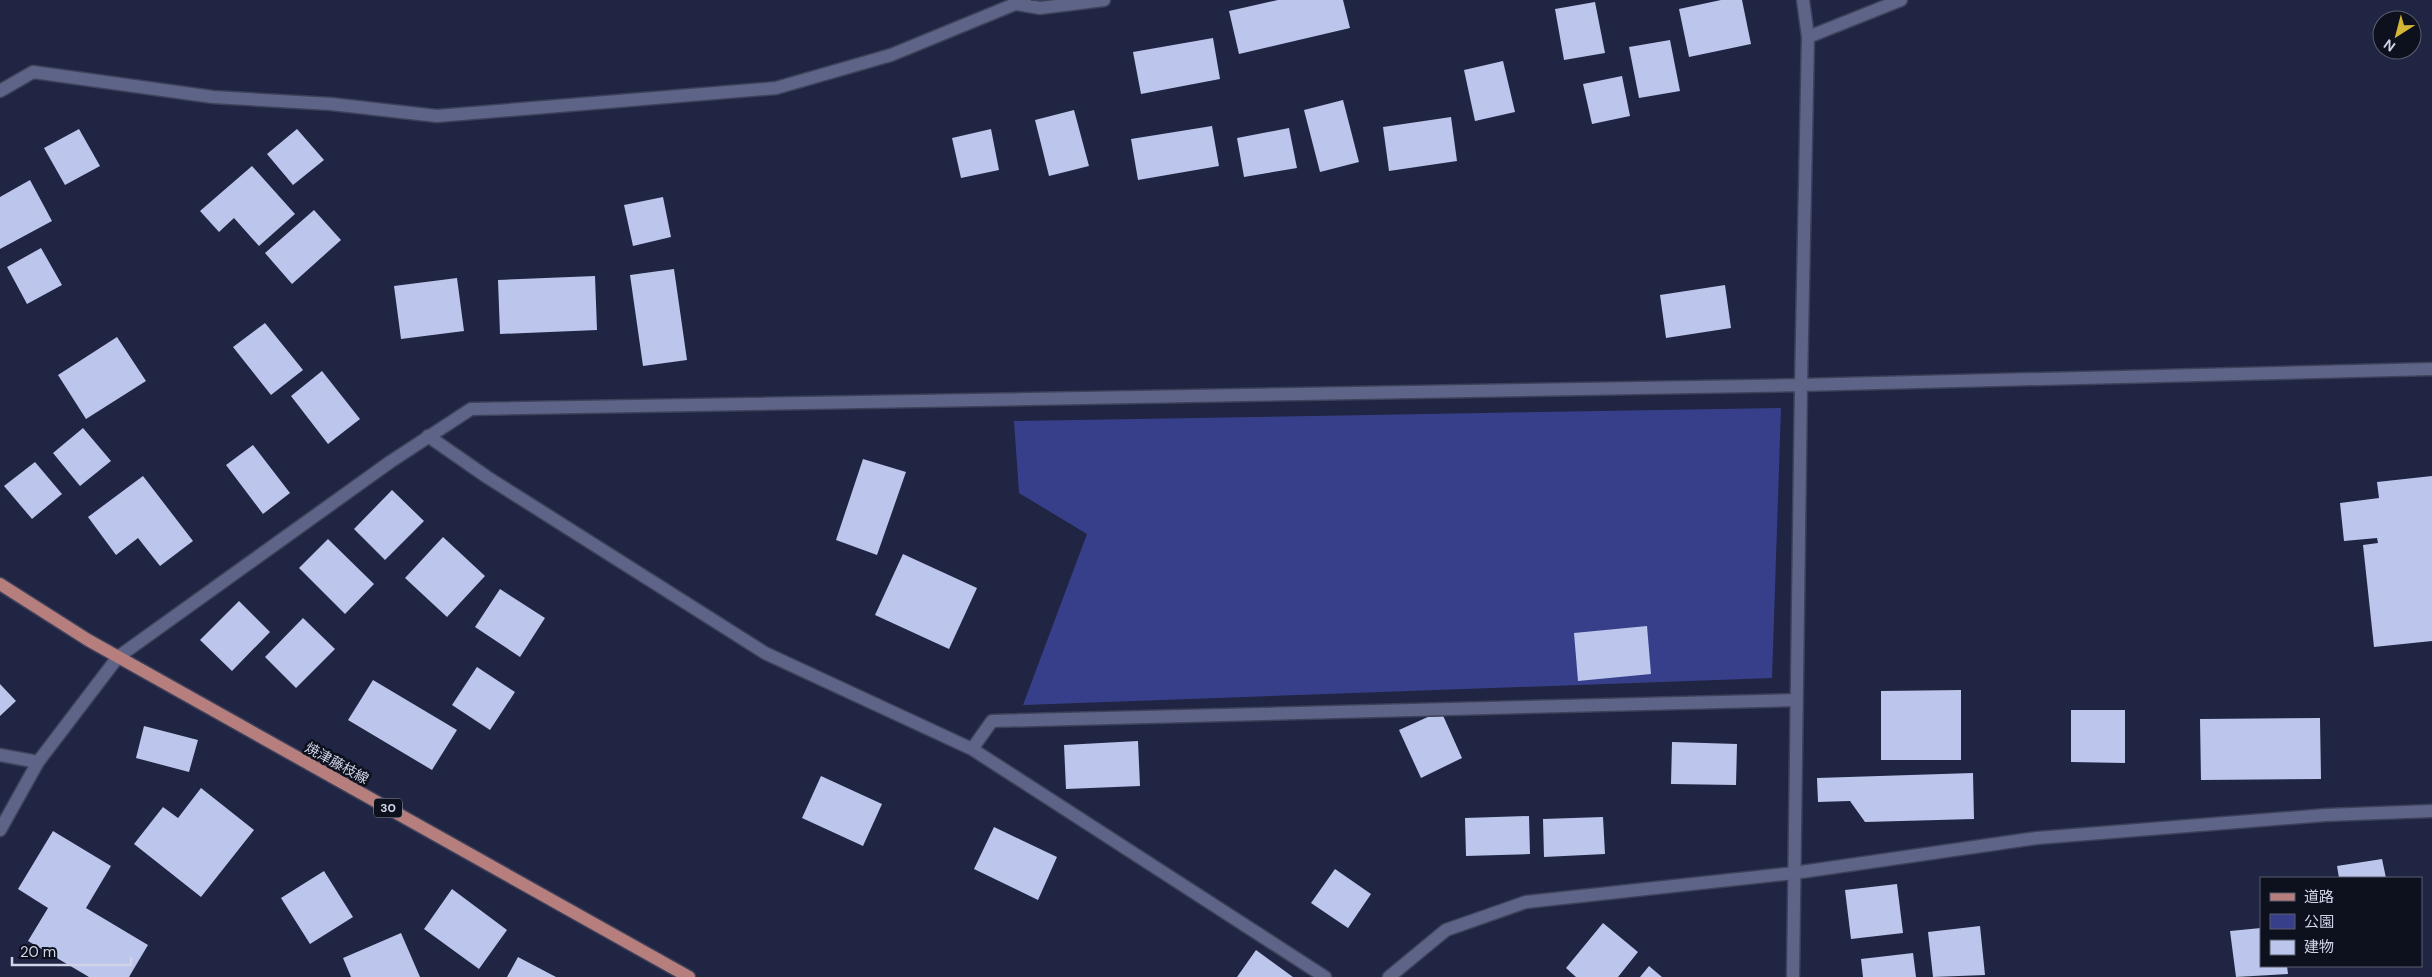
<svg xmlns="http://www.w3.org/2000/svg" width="2432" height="977" font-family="'DM Sans','Noto Sans JP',sans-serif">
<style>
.green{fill:#383f8a}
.building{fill:#bcc5eb}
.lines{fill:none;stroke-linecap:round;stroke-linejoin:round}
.minor-casing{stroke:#3e415a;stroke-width:15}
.primary-casing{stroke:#3e415a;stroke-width:15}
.minor{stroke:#5d6487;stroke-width:12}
.primary{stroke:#b67e7d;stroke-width:12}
.labels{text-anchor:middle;stroke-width:5;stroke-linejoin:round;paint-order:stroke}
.shield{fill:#0d101d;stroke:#9699ab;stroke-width:1}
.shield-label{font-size:12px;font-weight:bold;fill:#d0d4e8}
.street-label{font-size:14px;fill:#d0d4e8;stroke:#0d101d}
</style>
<rect width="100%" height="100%" fill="#202543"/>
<path class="green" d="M1781,408L1772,678L1023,705L1087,534L1019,493L1014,421Z"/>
<path class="building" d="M1278,0H1343L1350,28L1239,54L1229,11Z
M1721,0H1742L1751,44L1689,57L1679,9Z
M1595,2L1605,53L1564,60L1555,9Z
M1213,38L1220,79L1141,94L1133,52Z
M1670,40L1680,91L1639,98L1629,47Z
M1503,61L1515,112L1475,121L1464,70Z
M1622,76L1630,116L1592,124L1583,84Z
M1343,100L1359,162L1320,172L1304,110Z
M1074,110L1089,166L1049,176L1035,120Z
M1451,117L1457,161L1389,171L1383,127Z
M1212,126L1219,166L1138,180L1131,139Z
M1289,128L1297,168L1244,177L1237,138Z
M79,129L100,166L65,185L44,148Z
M297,129L324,160L293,185L267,154Z
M991,129L999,170L961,178L952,138Z
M252,166L295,214L259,246L234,218L219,232L200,211Z
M30,180L52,221L0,249V197Z
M663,197L671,237L633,246L624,205Z
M314,210L341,240L292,284L265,253Z
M41,248L62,285L27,304L7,267Z
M674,269L687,360L643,366L630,275Z
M595,276L597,330L500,334L498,280Z
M457,278L464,331L401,339L394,286Z
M1725,285L1731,328L1666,338L1660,295Z
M265,323L303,370L271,395L233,347Z
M117,337L146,381L86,419L58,375Z
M322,371L360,419L328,444L291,396Z
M83,428L111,461L80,486L53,453Z
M253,445L290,493L263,514L226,465Z
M863,459L906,472L877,555L836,540Z
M35,462L62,494L32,519L4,486Z
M143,476L193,541L160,566L138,538L116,555L88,517Z
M2432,476V641L2374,647L2363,545L2378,543L2377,538L2344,541L2340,503L2379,498L2377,482Z
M392,490L424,521L385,560L354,529Z
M443,537L485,576L447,617L405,578Z
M328,539L374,584L345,614L299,568Z
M903,554L977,588L949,649L875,615Z
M500,589L545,618L520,657L475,627Z
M239,601L270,632L232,671L200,640Z
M303,618L335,649L296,688L265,657Z
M1647,626L1651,674L1578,681L1574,633Z
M477,667L515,692L490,730L452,705Z
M373,680L457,730L432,770L348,720Z
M0,684L16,701L0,716Z
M1961,690V760H1881V691Z
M2071,710H2125V763L2071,762Z
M1441,711L1462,758L1421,778L1399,730Z
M2320,718L2321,779L2201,780L2200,719Z
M144,726L198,740L189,772L136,758Z
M1138,741L1140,786L1066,789L1064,745Z
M1672,742L1737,744L1736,785L1671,784Z
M1973,773L1974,819L1865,822L1850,801L1818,802L1817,778Z
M821,776L882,804L863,846L802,818Z
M201,788L254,830L201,897L134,844L163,807L178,818Z
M1529,816L1530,854L1466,856L1465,818Z
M1603,817L1605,854L1544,857L1543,819Z
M994,827L1057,857L1038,900L974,869Z
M53,831L111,866L86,908L148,945L129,977H89L28,941L48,908L18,889Z
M2382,859L2386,878H2339L2337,866Z
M1335,869L1371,894L1348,928L1311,903Z
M324,871L353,917L310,944L281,898Z
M1897,884L1903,933L1851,939L1845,890Z
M452,889L507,930L479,969L424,929Z
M1603,923L1638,952L1618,977H1576L1566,968Z
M1980,926L1985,975L1933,977L1928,932Z
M2261,928V966H2287L2288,974L2236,977L2230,931Z
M401,933L420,977H351L343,958Z
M1256,950L1293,977H1237Z
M1913,953L1916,977H1863L1861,959Z
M518,957L556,977H507Z
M1649,966L1662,977H1640Z"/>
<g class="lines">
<g class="minor-casing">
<path id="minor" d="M1017,4L1040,8L1104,0
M1808,37L1901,0
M0,91L33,72L213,97L331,104L437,116L776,88L891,55L1025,0
M428,436L487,477L765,653L972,749L1325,977
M972,749L992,721L1796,700
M0,755L38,762L0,830
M38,762L118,657L390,462L471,409L1801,385L2432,369
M1389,977L1446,930L1526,902L1794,873L2037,838L2326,815L2432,811
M1793,977L1801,385L1808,37L1803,0"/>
</g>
<g class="primary-casing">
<path id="primary" d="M0,584L88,640L689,977"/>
</g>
<use href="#minor" class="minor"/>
<use href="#primary" class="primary"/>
</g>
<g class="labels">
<rect class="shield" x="374" y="798.5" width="28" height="19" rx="4"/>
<g class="shield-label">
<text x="388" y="812">30</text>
</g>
<g class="street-label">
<text transform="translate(337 763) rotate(29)" y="5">焼津藤枝線</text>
</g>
</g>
<rect x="2260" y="877" width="162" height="90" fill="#0d101d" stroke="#5b5e6e"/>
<rect x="2270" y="893" width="25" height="8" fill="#b67e7d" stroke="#5b5e6e"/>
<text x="2304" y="902" font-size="15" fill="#d0d4e8">道路</text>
<rect x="2270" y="914" width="25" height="15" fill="#383f8a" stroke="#5b5e6e"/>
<text x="2304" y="927" font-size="15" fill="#d0d4e8">公園</text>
<rect x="2270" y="940" width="25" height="15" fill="#bcc5eb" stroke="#5b5e6e"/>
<text x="2304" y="952" font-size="15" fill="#d0d4e8">建物</text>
<g transform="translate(2397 35) rotate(216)"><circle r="24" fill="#0d101d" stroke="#5b5e6e"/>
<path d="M0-4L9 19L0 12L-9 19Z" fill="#d4b635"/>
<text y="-8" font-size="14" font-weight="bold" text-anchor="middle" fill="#d0d4e8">N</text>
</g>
<path d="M12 957v8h119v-8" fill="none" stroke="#d0d4e8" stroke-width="2.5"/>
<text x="20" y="957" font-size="15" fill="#d0d4e8" stroke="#0d101d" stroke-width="4" paint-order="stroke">20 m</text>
</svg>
